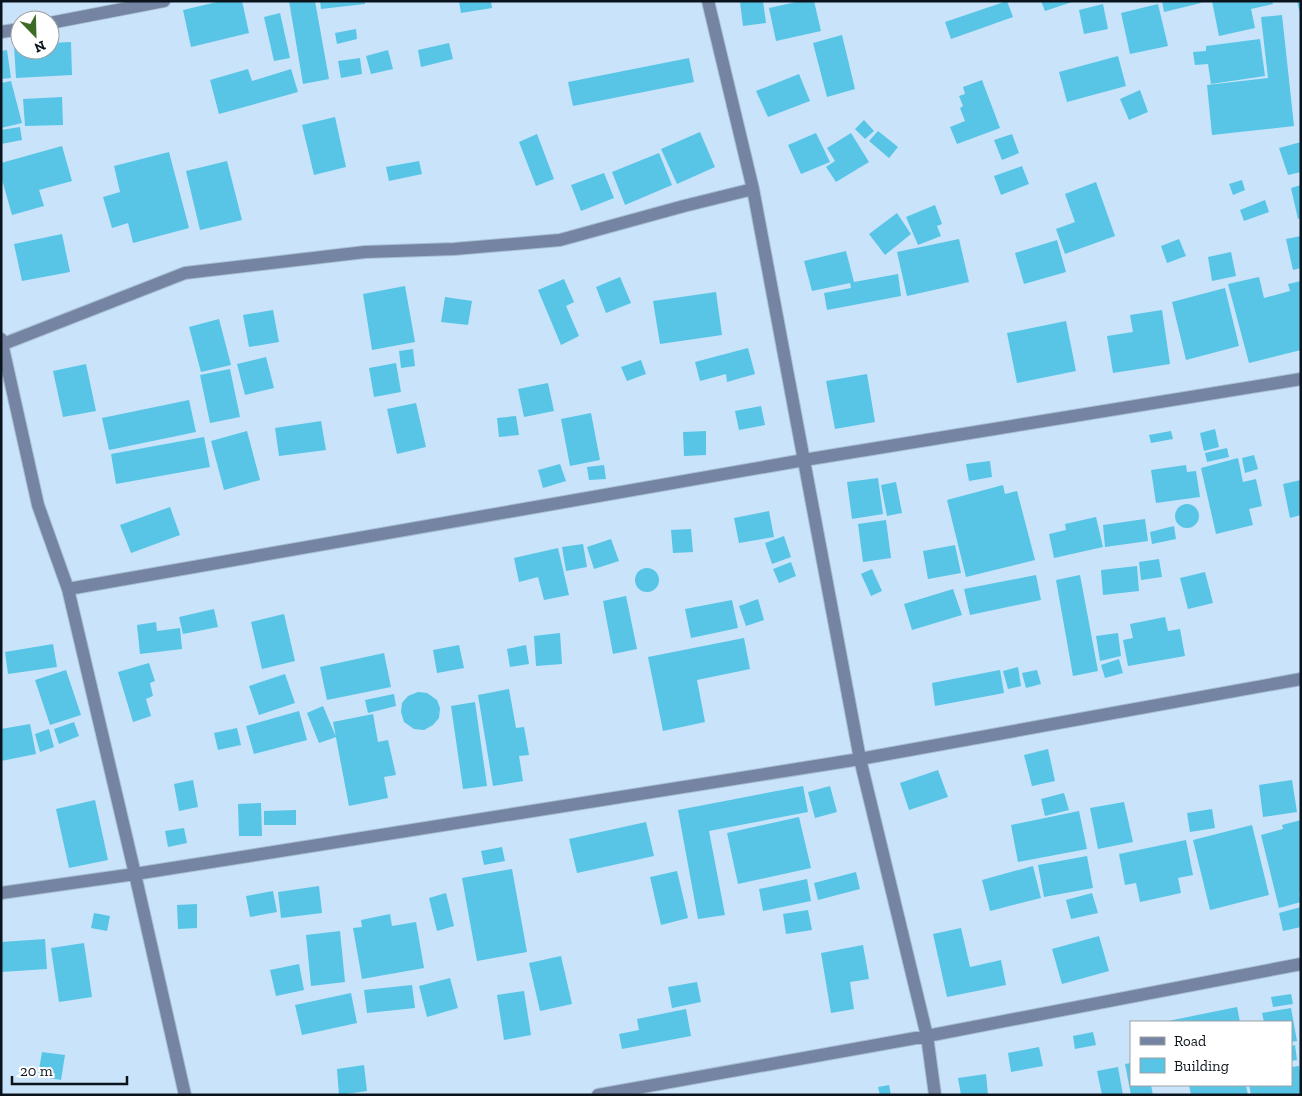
<svg xmlns="http://www.w3.org/2000/svg" width="1302" height="1096" font-family="'Zilla Slab',serif">
<style>
.building{fill:#58c5e6}
.lines{fill:none;stroke-linecap:round;stroke-linejoin:round}
.street-casing{stroke:#a6bed2;stroke-width:14}
.street{stroke:#7584a2;stroke-width:12}
</style>
<rect width="100%" height="100%" fill="#c8e3fa"/>
<path class="building" d="M221,1H242L249,33L191,47L183,10Z
M289,1H315L329,79L303,84Z
M320,1H365V4L321,9Z
M459,1H491L492,8L461,13Z
M747,1H763L766,23L743,26L740,2Z
M801,1H814L821,31L776,41L769,8Z
M1007,1L1013,17L951,39L945,22Z
M1041,1H1072V2L1045,11Z
M1162,1H1200L1201,3L1164,12Z
M1212,1H1272L1273,4L1251,9L1255,28L1219,36Z
M1297,1H1301V13H1300Z
M1103,4L1108,29L1084,34L1079,10Z
M1158,4L1168,46L1130,54L1121,13Z
M280,13L290,58L274,61L264,17Z
M1282,15L1294,126L1212,135L1207,85L1268,78L1261,17Z
M356,29L357,39L337,44L335,33Z
M842,35L855,89L827,97L813,43Z
M1260,39L1265,76L1211,84L1208,64L1195,65L1193,52L1206,51V46Z
M71,42L72,75L16,78L14,45H20V50H50V43Z
M449,43L453,59L421,67L418,50Z
M7,50L11,78L1,79V51Z
M388,50L393,69L371,74L366,56Z
M1118,56L1126,86L1067,102L1059,72Z
M360,58L362,74L341,78L338,61Z
M689,58L694,82L573,106L568,82Z
M248,69L252,81L291,69L298,92L219,114L210,80Z
M799,74L810,101L768,117L756,91Z
M982,80L1000,128L957,144L950,127L965,121L960,108L963,106L959,96L965,94L963,87Z
M11,81L22,123L1,128V83Z
M1140,90L1148,112L1129,120L1120,99Z
M62,97L63,125L25,126L23,99Z
M335,117L346,167L314,175L302,125Z
M864,120L874,131L865,139L855,129Z
M20,127L22,140L1,144V130Z
M878,131L898,147L889,158L869,141Z
M700,132L715,167L677,184L661,149Z
M816,133L830,162L801,174L788,145Z
M851,133L869,162L836,182L826,167L835,161L827,148Z
M537,134L554,179L536,186L519,142Z
M1012,134L1019,153L1002,160L994,140Z
M1301,142V172L1288,175L1279,148Z
M62,146L72,181L39,190L44,206L12,215L1,176V163Z
M169,152L189,228L133,243L128,223L112,228L103,197L120,192L114,166Z
M659,153L672,185L625,205L612,172Z
M227,161L242,220L200,230L186,171Z
M419,161L422,174L389,181L386,167Z
M1022,166L1029,184L1001,195L994,176Z
M604,173L614,198L581,211L571,185Z
M1242,180L1245,190L1233,195L1229,184Z
M1096,182L1115,236L1065,254L1056,229L1075,222L1065,194Z
M1301,185V218L1298,219L1291,188Z
M1265,200L1269,212L1244,221L1240,210Z
M935,205L942,224L937,226L941,236L918,245L906,217Z
M897,213L911,234L885,255L869,234Z
M62,234L70,272L22,281L14,244Z
M1301,236V268L1293,270L1286,239Z
M959,239L969,282L907,296L897,252Z
M1179,239L1186,256L1167,263L1161,246Z
M1057,240L1066,272L1024,284L1015,253Z
M846,251L854,282L898,274L901,296L827,310L824,293L851,288L850,283L812,291L804,261Z
M1231,252L1236,276L1212,281L1208,257Z
M620,277L631,303L606,313L596,287Z
M1259,277L1264,298L1290,291L1288,284L1301,281V350L1249,363L1228,284Z
M564,279L574,302L566,306L579,336L561,345L538,290Z
M405,286L415,342L372,350L363,294Z
M1225,288L1239,346L1186,360L1172,302Z
M716,292L722,335L660,344L653,301Z
M445,297L472,301L468,325L441,322Z
M273,310L279,342L249,347L243,315Z
M1162,310L1170,364L1113,373L1107,336L1133,332L1130,315Z
M219,319L231,365L201,372L189,327Z
M1066,321L1076,371L1017,383L1007,333Z
M748,348L755,374L727,382L726,374L700,381L695,362Z
M413,349L415,366L401,368L399,351Z
M266,357L274,388L245,395L237,364Z
M641,360L646,374L627,381L621,367Z
M396,363L401,392L374,397L369,368Z
M86,364L96,411L63,417L53,371Z
M230,369L240,417L210,423L200,375Z
M867,374L875,422L835,429L826,381Z
M548,383L554,411L524,417L518,389Z
M189,400L196,432L109,450L102,418Z
M416,403L426,447L397,454L387,409Z
M761,406L765,425L739,430L735,411Z
M591,413L600,460L570,466L561,419Z
M516,416L519,435L499,437L497,418Z
M321,421L326,450L279,456L275,428Z
M1215,429L1219,447L1204,451L1200,433Z
M247,431L260,480L224,490L211,441Z
M706,431V455L684,456L683,432Z
M1171,431L1173,439L1151,443L1149,435Z
M204,437L210,467L116,484L111,454Z
M1227,448L1229,457L1207,462L1205,453Z
M1254,455L1258,469L1245,473L1242,458Z
M1238,458L1243,482L1256,479L1262,506L1249,509L1253,525L1216,534L1201,468Z
M990,461L992,477L969,481L966,464Z
M560,464L566,481L543,488L538,470Z
M604,465L606,479L589,480L587,467Z
M1186,465L1187,472L1196,471L1200,497L1156,503L1151,470Z
M878,478L883,514L852,519L847,482Z
M1301,480V515L1290,518L1283,484Z
M896,482L902,513L887,516L881,485Z
M1003,485L1005,494L1017,491L1035,560L966,577L947,500Z
M1175 516a12 12 0 1 1 24 0a12 12 0 1 1-24 0Z
M170,507L180,535L131,553L120,525Z
M769,511L774,537L739,543L734,518Z
M1096,517L1103,547L1054,558L1049,534L1066,530L1065,524Z
M1145,519L1148,541L1105,547L1103,525Z
M886,520L891,558L863,562L858,524Z
M1174,526L1176,539L1152,544L1150,532Z
M691,529L693,552L673,553L671,530Z
M784,536L791,557L772,564L765,543Z
M611,539L619,561L594,569L587,547Z
M583,544L587,567L566,571L562,547Z
M955,545L961,573L928,579L923,551Z
M558,548L569,595L544,600L538,577L519,582L514,558Z
M1159,559L1162,577L1141,580L1139,562Z
M791,562L796,576L779,583L773,569Z
M1137,566L1139,591L1103,595L1101,570Z
M635 580a12 12 0 1 1 24 0a12 12 0 1 1-24 0Z
M872,569L882,591L871,596L861,574Z
M1205,572L1213,603L1188,609L1180,578Z
M1036,575L1041,600L970,615L964,589Z
M1080,575L1098,671L1073,676L1056,580Z
M953,589L962,615L912,630L904,604Z
M626,596L637,649L613,654L603,601Z
M758,599L764,620L746,626L739,606Z
M732,600L738,628L691,638L685,609Z
M214,609L218,627L183,634L179,617Z
M284,614L295,661L262,669L251,622Z
M1165,617L1168,631L1180,629L1185,656L1128,666L1123,640L1133,638L1130,624Z
M156,622L157,631L180,628L182,649L140,654L137,625Z
M560,633L562,664L536,666L534,636Z
M1118,633L1121,656L1100,661L1096,636Z
M744,638L750,669L697,680L705,722L663,731L648,657Z
M53,644L57,667L8,674L5,652Z
M459,645L464,668L437,673L433,650Z
M526,645L529,664L510,667L507,649Z
M384,653L391,687L327,700L320,667Z
M1119,659L1123,673L1105,678L1101,665Z
M149,663L155,681L150,683L153,696L146,699L151,716L133,722L118,672Z
M1018,667L1021,686L1008,689L1003,671Z
M66,670L81,715L50,725L35,680Z
M1000,670L1004,693L935,706L932,683Z
M1037,670L1041,684L1026,688L1022,673Z
M285,674L295,703L259,715L249,686Z
M509,689L516,728L524,727L529,755L519,756L523,781L493,786L478,695Z
M418,692L427,693L437,700L440,708L439,718L433,725L424,730L414,729L404,722L401,712L402,703L408,696Z
M394,694L396,706L368,713L365,700Z
M475,702L487,786L463,789L451,706Z
M323,706L336,737L319,743L307,713Z
M299,711L307,740L254,754L246,726Z
M373,714L378,742L388,740L396,775L384,777L388,798L349,806L333,722Z
M74,722L79,736L59,744L54,729Z
M30,724L36,754L1,761V729Z
M237,728L241,745L218,750L214,733Z
M49,729L54,747L40,752L35,734Z
M1048,749L1055,781L1032,786L1024,755Z
M938,770L948,797L909,810L900,783Z
M193,780L198,807L179,811L174,784Z
M1292,780L1297,812L1263,817L1259,785Z
M803,786L808,812L709,831L725,915L698,919L678,810Z
M830,786L837,812L815,818L808,792Z
M1064,793L1069,810L1045,816L1041,799Z
M95,800L108,860L69,868L56,809Z
M1124,802L1133,842L1098,849L1090,808Z
M261,803L262,836H239L238,804Z
M1212,809L1215,828L1190,832L1187,813Z
M296,810V825H264V811Z
M1079,811L1087,849L1018,862L1011,825Z
M799,817L811,868L738,884L727,833Z
M1301,820V893H1299L1301,902L1279,908L1261,835L1283,829L1282,825Z
M646,822L654,856L577,873L569,839Z
M1252,825L1269,895L1210,910L1193,840Z
M184,828L187,843L168,847L165,831Z
M1186,840L1193,875L1178,878L1181,893L1140,902L1136,883L1125,885L1119,854Z
M502,847L505,861L484,865L481,851Z
M1087,856L1093,888L1044,897L1038,865Z
M1033,866L1041,898L990,911L982,880Z
M512,869L527,952L477,961L462,878Z
M677,871L688,918L661,925L650,877Z
M856,872L860,889L818,900L814,883Z
M807,879L811,901L763,911L759,889Z
M319,886L322,913L281,918L278,892Z
M273,891L277,912L250,917L246,896Z
M446,893L454,926L437,931L429,898Z
M1092,893L1098,913L1071,919L1066,900Z
M197,904V928L178,929L177,905Z
M1301,907V927L1283,931L1279,913Z
M808,910L812,930L786,934L783,914Z
M94,913L110,916L107,931L91,928Z
M390,914L392,926L416,922L424,968L362,979L353,928L362,927L361,920Z
M961,928L970,967L1001,960L1006,985L947,997L933,934Z
M340,931L345,982L311,986L306,935Z
M1099,936L1109,971L1062,984L1052,949Z
M45,939L47,969L1,972V942Z
M84,943L92,997L59,1002L51,948Z
M863,945L869,979L850,982L854,1009L831,1013L821,953Z
M561,956L572,1004L540,1011L529,963Z
M299,964L304,990L276,996L270,970Z
M450,978L458,1008L427,1017L419,986Z
M697,982L701,1002L672,1008L668,987Z
M412,985L415,1008L367,1013L364,990Z
M524,991L531,1035L504,1040L497,995Z
M351,993L357,1023L302,1035L295,1005Z
M1291,994L1293,1004L1273,1007L1271,997Z
M1237,1007L1240,1022H1168V1021Z
M1291,1008L1297,1041L1291,1042V1022H1264L1262,1013Z
M686,1009L691,1036L622,1049L619,1034L639,1030L637,1019Z
M1093,1032L1096,1045L1075,1049L1073,1036Z
M1295,1045L1297,1060L1291,1061V1046Z
M1039,1047L1043,1066L1011,1072L1008,1053Z
M42,1052L65,1055L61,1080L38,1076Z
M1131,1063V1085H1151L1153,1095H1131L1125,1064Z
M364,1065L367,1091L339,1095L337,1069Z
M1299,1066L1301,1078V1095H1251L1249,1085H1291V1067Z
M1118,1067L1123,1095H1102L1097,1071Z
M986,1074L988,1095H961L958,1078Z
M889,1085L891,1095H880L878,1087Z
M1189,1085H1246L1248,1095H1191Z"/>
<g class="lines">
<g class="street-casing">
<path id="street" d="M708,1L753,189L860,759L927,1036L935,1095
M50,23L164,1
M1,32L20,29
M1,339L38,505L68,589L135,874L185,1095
M1,345L185,273L365,252L454,249L560,240L684,206L753,189
M68,589L804,460L1301,379
M1,893L135,874L860,759L1301,679
M598,1095L927,1036L1301,964"/>
</g>
<use href="#street" class="street"/>
</g>
<rect width="1302" height="1096" fill="none" stroke="#0b141c" stroke-width="5"/>
<rect x="1130" y="1021" width="162" height="65" fill="#ffffff" stroke="#9da1a4"/>
<rect x="1140" y="1037" width="25" height="8" fill="#7584a2" stroke="#9da1a4"/>
<text x="1174" y="1046" font-size="15" fill="#0b141c">Road</text>
<rect x="1140" y="1058" width="25" height="15" fill="#58c5e6" stroke="#9da1a4"/>
<text x="1174" y="1071" font-size="15" fill="#0b141c">Building</text>
<g transform="translate(35 35) rotate(157)"><circle r="24" fill="#ffffff" stroke="#9da1a4"/>
<path d="M0-4L9 19L0 12L-9 19Z" fill="#3e6a27"/>
<text y="-8" font-size="14" font-weight="bold" text-anchor="middle" fill="#0b141c">N</text>
</g>
<path d="M12 1076v8h115v-8" fill="none" stroke="#0b141c" stroke-width="2.5"/>
<text x="20" y="1076" font-size="15" fill="#0b141c" stroke="#ffffff" stroke-width="4" paint-order="stroke">20 m</text>
</svg>
